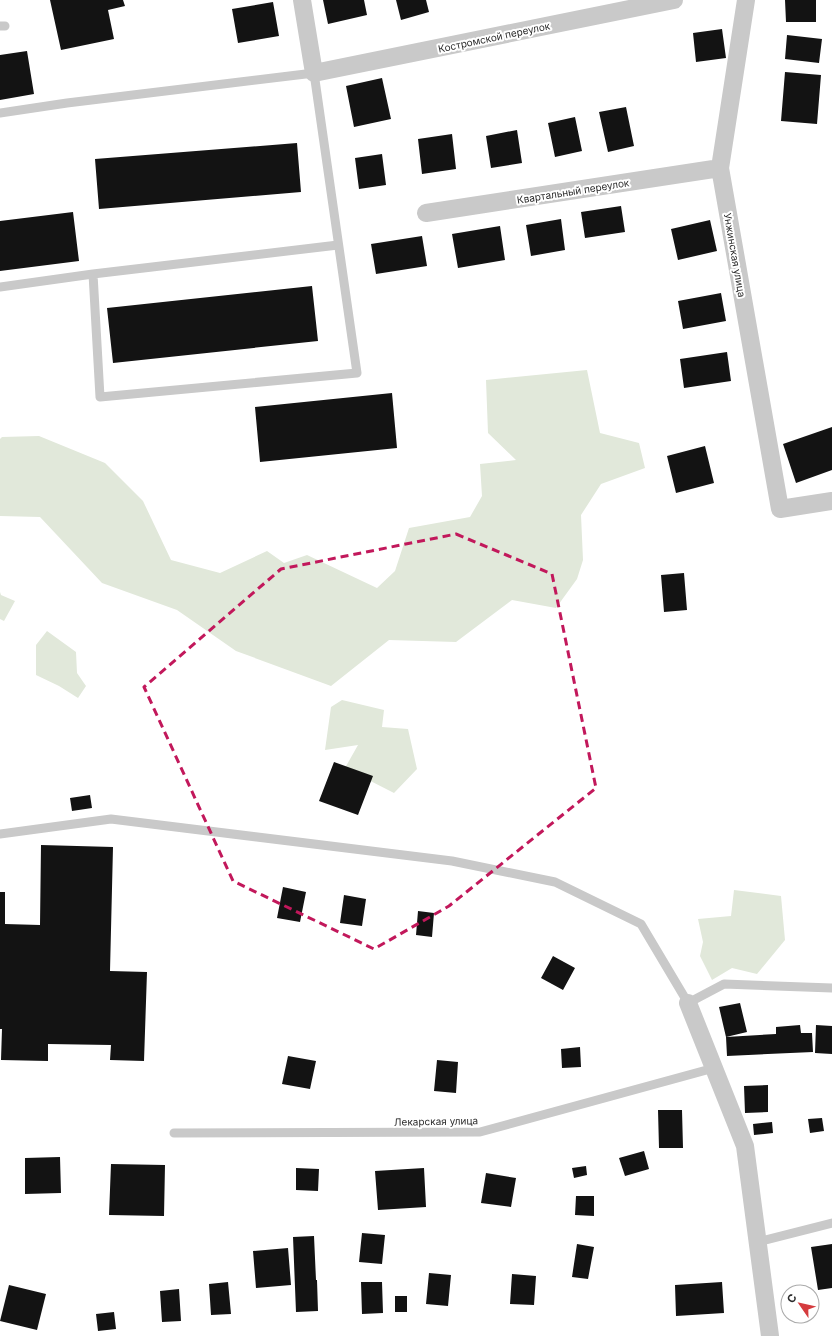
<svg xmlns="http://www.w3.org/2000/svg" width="832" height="1336" font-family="Inter,sans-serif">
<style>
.green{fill:#e1e8da}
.building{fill:#131313}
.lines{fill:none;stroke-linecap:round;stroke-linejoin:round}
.service{stroke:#c9c9c9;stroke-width:9}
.minor{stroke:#c9c9c9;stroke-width:18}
.marked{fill:none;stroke:#c2185b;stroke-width:3;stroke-dasharray:8 5;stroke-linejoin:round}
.labels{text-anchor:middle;stroke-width:4;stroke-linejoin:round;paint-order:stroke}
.street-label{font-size:10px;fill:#2c2c2c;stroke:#fff}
</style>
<rect width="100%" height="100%" fill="#fff"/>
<path class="green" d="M587,370L600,433L639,443L645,468L601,484L581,515L583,560L577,579L556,608L512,600L456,642L389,640L331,686L236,651L177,610L102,583L40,517L0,516V439L2,437L39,436L105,463L143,501L171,560L220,573L267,551L284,563L307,555L377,588L395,571L409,528L470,517L482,496L480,464L516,460L488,433L486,380Z
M0,592L1,595L15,601L4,621L0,619Z
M47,631L76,652L77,673L86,686L78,698L59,686L36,675V645Z
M342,700L384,710L382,727L408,729L417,769L394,793L345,768L358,745L325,750L331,707Z
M734,890L781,896L785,940L757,974L732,968L712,980L700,956L703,942L698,919L731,916Z"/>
<path class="building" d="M50,0H123L125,6L108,10L114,39L61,50Z
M323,0H364L367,15L328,24Z
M396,0H426L429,12L401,20Z
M785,0H816V22H786Z
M273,2L279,36L238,43L232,9Z
M722,29L726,58L696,62L693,33Z
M787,35L822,39L819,63L785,59Z
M27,51L34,94L0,100V55Z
M785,72L821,75L817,124L781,121Z
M382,78L391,119L354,127L346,86Z
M626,107L634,146L608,152L599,112Z
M575,117L582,151L555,157L548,123Z
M517,130L522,163L491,168L486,136Z
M452,134L456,169L422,174L418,139Z
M297,143L301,192L99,209L95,159Z
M382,154L386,185L359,189L355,158Z
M621,206L625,232L585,238L581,212Z
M73,212L79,261L0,271V221Z
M561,219L565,250L531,256L526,225Z
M710,220L717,251L678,260L671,229Z
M500,226L505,260L458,268L452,234Z
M422,236L427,266L376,274L371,244Z
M312,286L318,341L113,363L107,308Z
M721,293L726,321L683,329L678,301Z
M727,352L731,381L684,388L680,359Z
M392,393L397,448L260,462L255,407Z
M832,427V470L796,483L783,444Z
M705,446L714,483L676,493L667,456Z
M684,573L687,610L664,612L661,575Z
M334,762L373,776L358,815L319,801Z
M90,795L92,808L72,811L70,798Z
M41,845L113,847L110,971L147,972L144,1061L110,1060L111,1045L48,1044V1061L1,1060L2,1029H0V892H5V924L40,925Z
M283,887L306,892L300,922L277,918Z
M344,895L366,899L362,926L340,923Z
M418,911L434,913L432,937L416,935Z
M553,956L575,968L563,990L541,978Z
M740,1003L747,1032L726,1037L719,1007Z
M800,1025L801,1033H812L813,1052L727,1056L726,1037L776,1034V1027Z
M816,1025L832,1026V1054L815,1053Z
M580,1047L581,1067L562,1068L561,1049Z
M288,1056L316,1061L310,1089L282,1084Z
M437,1060L458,1062L456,1093L434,1091Z
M768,1085V1112L745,1113L744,1086Z
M658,1110H682L683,1148H659Z
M822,1118L824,1131L810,1133L808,1119Z
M772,1122L773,1133L754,1135L753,1124Z
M644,1151L649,1169L625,1176L619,1158Z
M60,1157L61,1193L25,1194V1158Z
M111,1164L165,1165L164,1216L109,1215Z
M586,1166L587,1175L574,1178L572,1168Z
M296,1168L319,1169L318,1191L296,1190Z
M424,1168L426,1207L378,1210L375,1171Z
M486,1173L516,1178L511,1207L481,1203Z
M576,1196H594V1216L575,1215Z
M362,1233L385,1235L382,1264L359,1262Z
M314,1236L316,1280H317L318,1311L296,1312L293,1237Z
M577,1244L594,1247L588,1279L572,1277Z
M832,1244V1288L818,1290L811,1247Z
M288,1248L291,1285L256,1288L253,1251Z
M429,1273L451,1275L448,1306L426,1304Z
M512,1274L536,1276L534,1305L510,1304Z
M228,1282L231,1314L211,1315L209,1284Z
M361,1282H382L383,1313L362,1314Z
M722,1282L724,1313L676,1316L675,1285Z
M9,1285L46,1294L37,1330L0,1321Z
M179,1289L181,1321L162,1322L160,1291Z
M395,1296H407V1312H395Z
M114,1312L116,1329L98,1331L96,1314Z"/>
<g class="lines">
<path class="service" d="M0,26H5
M0,113L67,103L314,73L357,373L100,397L93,274L338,245
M0,287L93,274
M0,834L111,819L452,861L555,882L641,924L688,1003L724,984L832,988
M174,1133L480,1132L714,1068
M758,1242L832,1223"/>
<path class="minor" d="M302,0L314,73L674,0
M746,0L720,168L780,509L832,501
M426,213L720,168
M688,1003L745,1146L770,1336"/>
</g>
<path class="marked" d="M456,534L552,574L596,788L449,906L374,949L233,881L144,687L281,569Z"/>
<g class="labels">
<g class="street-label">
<text transform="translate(494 37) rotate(-12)" y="4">Костромской переулок</text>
<text transform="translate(573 191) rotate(-9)" y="4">Квартальный переулок</text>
<text transform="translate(735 255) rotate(80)" y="4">Унжинская улица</text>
<text transform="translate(436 1121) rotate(-1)" y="4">Лекарская улица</text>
</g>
</g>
<g transform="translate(800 1304) rotate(304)"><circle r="19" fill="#ffffff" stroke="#ababab"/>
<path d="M0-3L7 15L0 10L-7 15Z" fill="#d53b3e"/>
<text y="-6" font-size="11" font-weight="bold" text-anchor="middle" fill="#2c2c2c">С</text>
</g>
</svg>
